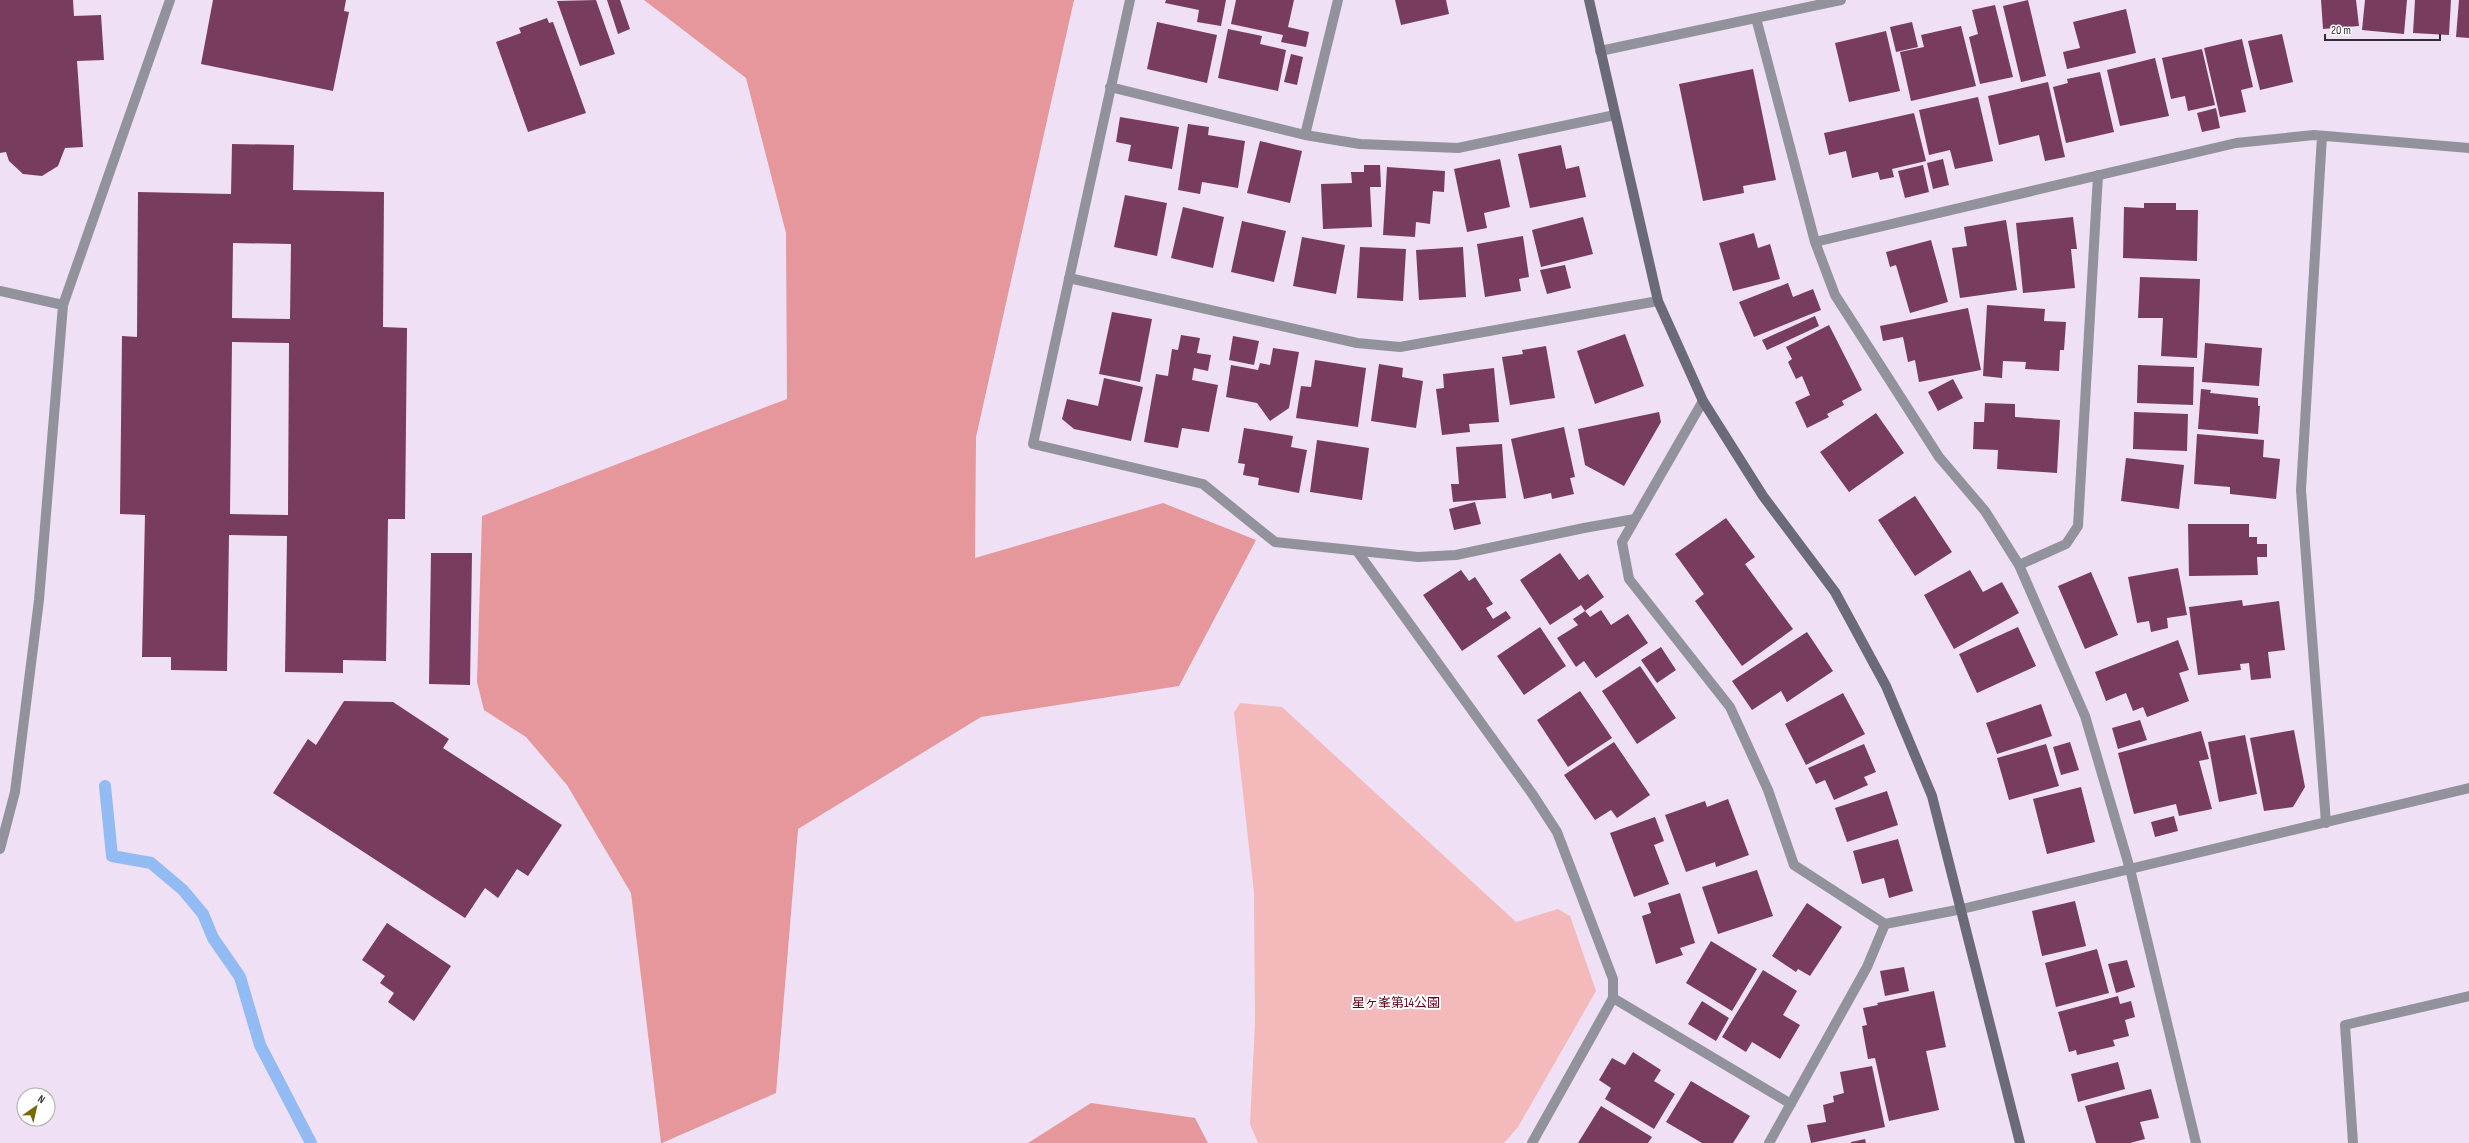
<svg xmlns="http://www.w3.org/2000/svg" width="2469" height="1143" font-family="'Sofia Sans Condensed','Noto Sans JP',sans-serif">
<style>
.green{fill:#f3b9bb}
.forest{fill:#e5979b}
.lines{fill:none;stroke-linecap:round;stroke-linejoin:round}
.stream{stroke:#92bbf4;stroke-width:12}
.building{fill:#783c5e;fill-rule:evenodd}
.street{stroke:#92929c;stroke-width:10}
.secondary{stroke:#6a6a78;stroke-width:10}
.labels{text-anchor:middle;stroke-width:4;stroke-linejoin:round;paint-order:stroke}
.park-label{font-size:13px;fill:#61021a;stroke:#fff}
</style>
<rect width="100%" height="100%" fill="#efe0f5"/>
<path class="green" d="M1240,703L1282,707L1516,922L1558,909L1570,916L1596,991L1518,1127L1504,1143H1258L1250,1124L1255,1023L1254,892L1234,713Z"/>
<path class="forest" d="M644,0H1074L976,437L975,558L1163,503L1256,540L1179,686L981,717L798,829L776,1093L662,1143H661L631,893L567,785L526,737L484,710L477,682L482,516L787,399L786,233L746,78Z
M1091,1103L1195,1118L1208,1143H1028Z"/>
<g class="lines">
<path class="stream" d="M105,786L112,856L151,863L183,890L203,914L213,938L240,977L260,1045L311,1143"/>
</g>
<path class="building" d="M0,0H73L74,16L101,15L104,60L77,61L83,147L65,148L58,166L42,176L23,174L9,161L6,152L0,153Z
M213,0H346L344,11L349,12L333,91L201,64Z
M596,0L615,54L580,66L557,1Z
M607,0H620L630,29L618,34Z
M1166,0H1226L1221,26L1197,22L1199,10L1165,3Z
M1236,0H1294L1288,27L1309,32L1306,47L1281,42L1283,35L1231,24Z
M1395,0H1446L1449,14L1401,25Z
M2028,0L2046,76L2021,82L2003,6Z
M2321,0H2356L2359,26L2323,29Z
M2365,0H2407L2404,34L2362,30Z
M2415,0H2451L2449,35L2413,33Z
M2459,0H2469V38L2456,37Z
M1995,5L2013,77L1980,84L1969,37L1978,34L1972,10Z
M2126,9L2136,53L2067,69L2063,52L2080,48L2073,22Z
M547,18L549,23L553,22L586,113L528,132L496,42L521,33L519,28Z
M1157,22L1217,35L1207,83L1147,69Z
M1912,22L1918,47L1896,52L1890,27Z
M1961,26L1976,86L1911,101L1900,52L1924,47L1921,35Z
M1228,29L1262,36L1260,44L1286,50L1278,91L1218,78Z
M1886,31L1900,91L1849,102L1835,43Z
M2282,34L2293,82L2260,90L2248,41Z
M2242,39L2253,87L2241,90L2246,112L2220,117L2204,48Z
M2202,49L2215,105L2188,111L2185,96L2171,99L2162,58Z
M1291,54L1303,57L1297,85L1284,82Z
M2155,58L2169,116L2120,126L2107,70Z
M1753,69L1776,180L1743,186L1744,193L1703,201L1679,84Z
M2100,72L2114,132L2066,143L2053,87L2068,83L2067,79Z
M2048,82L2065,157L2045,161L2039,135L1999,145L1988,96Z
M1978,97L1993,161L1955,169L1950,150L1929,155L1919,110Z
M2216,108L2220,128L2202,132L2197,113Z
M1914,113L1926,161L1892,169L1894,177L1880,180L1878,172L1852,178L1846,151L1829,155L1824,133Z
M1120,117L1179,127L1172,169L1128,161L1131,145L1116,142Z
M1188,124L1209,127L1208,135L1245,141L1238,188L1202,182L1200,194L1178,190Z
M1260,141L1302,151L1290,203L1247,193Z
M232,144L294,145L293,190L384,192L383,327L407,328L405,519H388L386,661L343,660V673L285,672L287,536L229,535L227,671L171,670V657H142L145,515L120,514L122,336L137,337L138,192L231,194ZM233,243L291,244L290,319L232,318ZM232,342L289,343L288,515L230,514Z
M1561,145L1566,169L1579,166L1586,197L1530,208L1518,154Z
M1500,159L1510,207L1484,213L1487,228L1467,232L1454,169Z
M1943,159L1949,185L1933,189L1927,163Z
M1364,165H1380L1381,187H1370L1372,227L1323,229L1321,184L1352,183L1351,172H1364Z
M1923,165L1929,192L1905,198L1898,171Z
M1387,167L1445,171L1444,192L1433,191L1430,224L1416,222L1415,237L1383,235Z
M1125,195L1167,203L1157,256L1114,247Z
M2144,203H2176V210H2198L2197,261L2123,258L2124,207L2144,208Z
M1183,207L1224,217L1213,268L1171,258Z
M1583,217L1593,254L1541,267L1532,230Z
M2073,217L2077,249H2071L2075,288L2023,293L2016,223Z
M2006,220L2017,290L1960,298L1952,248L1967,246L1964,227Z
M1242,221L1286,231L1274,282L1231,272Z
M1754,233L1758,248L1770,244L1780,279L1733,291L1719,243Z
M1523,236L1529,277L1519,279L1521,291L1485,297L1477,244Z
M1302,237L1345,245L1336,294L1293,286Z
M1931,240L1948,302L1910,313L1896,265L1890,267L1886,252Z
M1360,247L1406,249L1403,301L1357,298Z
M1463,247L1466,297L1419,300L1416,250Z
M1565,265L1571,288L1547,294L1540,270Z
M2140,277L2200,279L2197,358L2161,356L2163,318H2138Z
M1788,283L1793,297L1813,289L1821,310L1754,337L1739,302Z
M1987,305L2045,309L2044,321L2066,322L2064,350H2060L2059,371L2025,369L2026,362L2003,361L2002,378L1983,376Z
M1968,308L1981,370L1919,382L1915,360L1908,362L1903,337L1883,341L1880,326Z
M1112,312L1152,319L1140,382L1099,374Z
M1815,316L1819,326L1767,350L1762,340Z
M1829,325L1862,390L1842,401L1844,405L1827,414L1829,417L1807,428L1795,402L1810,395L1802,376L1796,379L1788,362L1792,359L1786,347Z
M1625,334L1644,386L1595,404L1577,351Z
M1181,335L1200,338L1197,353L1211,355L1208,371L1194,368L1192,380L1218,385L1209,432L1182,428L1178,448L1144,442L1156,374L1168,376L1172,349L1178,350Z
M1233,336L1259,341L1254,365L1229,360Z
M2205,343L2262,348L2259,386L2202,382Z
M1546,346L1555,398L1510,405L1502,357L1523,354L1522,350Z
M1273,348L1299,352L1289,408L1270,421L1257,403L1226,397L1231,365L1258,370L1260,363L1270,365Z
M1315,360L1366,368L1358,427L1296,418L1301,386L1311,387Z
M1379,364L1403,368L1402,377L1423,381L1416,428L1371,421Z
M2138,365L2194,367L2193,405L2137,403Z
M1494,368L1499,422L1469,424L1470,432L1442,435L1436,389L1444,388L1443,374Z
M1104,378L1143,387L1131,441L1074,429L1062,419L1067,399L1098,406Z
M1953,379L1963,398L1938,411L1928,392Z
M2201,389L2211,390L2210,393L2258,398V406H2260L2258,434L2198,429Z
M1985,403L2015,404V417L2060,420L2057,473L1997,469L1998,450L1973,449L1974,422H1984Z
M1659,412L1661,422L1624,486L1585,465L1578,429Z
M2134,412L2188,414L2187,451L2133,449Z
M1876,413L1904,453L1849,492L1820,452Z
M1564,427L1575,477L1570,478L1574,494L1552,499L1551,493L1524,499L1511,439Z
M1244,428L1293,436L1291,447L1307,450L1299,493L1258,485L1259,478L1243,475L1245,464L1238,463Z
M2197,434L2264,440L2263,457L2280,459L2276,499L2230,494V487L2194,484Z
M1317,440L1369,448L1362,500L1310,492Z
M1502,444L1506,498L1453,502L1451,484H1459L1456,447Z
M2126,458L2184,465L2179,509L2121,501Z
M1915,496L1952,552L1915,576L1878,520Z
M1475,502L1481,524L1454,530L1449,509Z
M1726,518L1755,557L1745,564L1793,629L1742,666L1695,601L1704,594L1675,554Z
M2188,524H2249V537H2257V544H2267V557H2257L2258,575L2189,576Z
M431,553H472L470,685L429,684Z
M1560,553L1579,580L1588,574L1604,597L1585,611L1581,605L1550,625L1520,580Z
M2178,568L2187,615L2167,618L2168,628L2151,632L2149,621L2137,623L2128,577Z
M1461,570L1469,581L1475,577L1493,604L1486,608L1493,619L1506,611L1511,618L1462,651L1423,595Z
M1970,570L1983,592L2002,582L2019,613L1954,649L1924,595Z
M2091,572L2118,635L2085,649L2058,586Z
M2242,600L2243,606L2279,601L2285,650L2268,652L2271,678L2251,680L2249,663L2240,664L2241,670L2198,675L2189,607Z
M1601,610L1611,625L1628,614L1648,643L1596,678L1584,661L1576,667L1557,638L1578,625L1573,619L1585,611L1590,617Z
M1540,627L1566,666L1524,695L1497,656Z
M2018,627L2036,666L1977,693L1959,654Z
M1807,632L1833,671L1787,702L1781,691L1752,710L1732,681Z
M2178,640L2189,670L2179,673L2189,701L2147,717L2143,707L2133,711L2126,693L2106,701L2095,672Z
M1661,647L1676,670L1657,683L1641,660Z
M1640,666L1676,718L1637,744L1602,691Z
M1580,691L1612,738L1568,767L1537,720Z
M1843,693L1865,734L1806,765L1785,724Z
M344,701L393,702L449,739L443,748L562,825L528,876L517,869L498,898L485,888L465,918L273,793L308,739L316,745Z
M2041,704L2052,736L1997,754L1986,723Z
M2140,720L2147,740L2118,749L2112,728Z
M2294,730L2305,787L2293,807L2264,811L2250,738Z
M2201,731L2209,759L2199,761L2212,809L2179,816L2176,804L2134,814L2118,753Z
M2245,735L2257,794L2219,802L2208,742Z
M1614,742L1650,795L1617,818L1611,810L1595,820L1564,775Z
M2070,742L2079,770L2061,775L2053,747Z
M1864,744L1876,772L1864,777L1868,785L1834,800L1825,780L1816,784L1808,768Z
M2046,744L2059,786L2009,800L1997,758Z
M2081,787L2095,842L2047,854L2033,799Z
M1887,791L1898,825L1847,842L1835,808Z
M1728,799L1749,855L1716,867L1715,862L1686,872L1665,815L1705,801L1707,807Z
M2174,816L2178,831L2155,837L2151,822Z
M1655,817L1664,841L1654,845L1669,884L1634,897L1610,833Z
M1898,839L1913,891L1889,898L1884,878L1862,884L1853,851Z
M1757,870L1773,916L1718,934L1702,887Z
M1680,893L1695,943L1680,948L1683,955L1656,964L1642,916L1651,913L1648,903Z
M2075,901L2086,946L2042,956L2032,911Z
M1807,903L1842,927L1810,976L1798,969L1796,972L1772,956Z
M387,923L451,966L414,1021L388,1002L394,993L380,983L385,976L362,960Z
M1711,941L1757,969L1732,1011L1686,983Z
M2097,949L2109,993L2056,1007L2045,963Z
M2127,960L2135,987L2116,993L2108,964Z
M1904,967L1909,991L1885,996L1880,971Z
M1763,970L1797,991L1783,1015L1800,1025L1780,1059L1752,1042L1746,1052L1722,1037Z
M1934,991L1946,1047L1926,1051L1939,1110L1889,1121L1875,1058L1868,1059L1862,1026L1867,1025L1863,1008L1878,1005L1877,1003Z
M2118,996L2120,1004L2131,1001L2135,1017L2125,1020L2129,1036L2113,1040L2115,1046L2077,1055L2076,1050L2069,1052L2058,1012Z
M1702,1001L1729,1018L1716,1041L1688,1024Z
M1633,1052L1661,1070L1654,1081L1675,1094L1654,1129L1605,1099L1611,1088L1599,1080L1612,1058L1625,1065Z
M2118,1062L2125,1089L2078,1102L2071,1074Z
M1872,1066L1885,1127L1811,1143L1807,1125L1826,1122L1823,1105L1834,1102L1833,1096L1844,1093L1840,1072Z
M1691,1081L1750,1116L1733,1143H1702L1666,1122Z
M2151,1089L2159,1118L2140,1122L2145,1139L2130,1143H2096L2085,1106Z
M1601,1106L1652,1137L1648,1143H1578Z
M1865,1139L1866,1143H1851V1142Z"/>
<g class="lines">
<path class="street" d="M1130,0L1033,444L1203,484L1275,542L1418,557L1456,555L1584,528L1635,519
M1756,18L1815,242L1835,295L1939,457L1985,511L2019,565L2085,716L2130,869L2196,1143
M1600,51L1841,0
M1110,87L1305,135L1360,144L1458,148L1615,115
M1305,135L1338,0
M2322,136L2301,490L2326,823
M1815,242L2236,143L2314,135L2469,148
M1069,278L1357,343L1400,347L1658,301
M0,291L63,305
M1703,401L1622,542L1629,579L1730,707L1768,790L1794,865L1885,924L1962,909L2469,788
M1357,551L1533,795L1557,832L1613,979V998L1532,1143
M2019,565L2066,544L2078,526L2098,175
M0,849L15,792L39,600L63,305L170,0
M1613,998L1791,1104
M1769,1143L1867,967L1885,924
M2353,1143L2345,1025L2469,996"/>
<path class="secondary" d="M1589,0L1658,301L1703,401L1763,496L1835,592L1886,686L1932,796L2020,1143"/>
</g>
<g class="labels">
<g class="park-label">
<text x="1396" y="1007">星ヶ峯第14公園</text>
</g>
</g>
<g transform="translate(36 1107) rotate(34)"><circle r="19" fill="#ffffff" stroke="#adabae"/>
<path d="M0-3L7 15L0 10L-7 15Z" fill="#716a05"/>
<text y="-6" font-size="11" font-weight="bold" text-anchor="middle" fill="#332d35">N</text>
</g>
<path d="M2325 34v6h115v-6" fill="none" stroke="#332d35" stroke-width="2"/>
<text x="2331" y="34" font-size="12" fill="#332d35" stroke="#ffffff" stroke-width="3" paint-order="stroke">20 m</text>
</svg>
